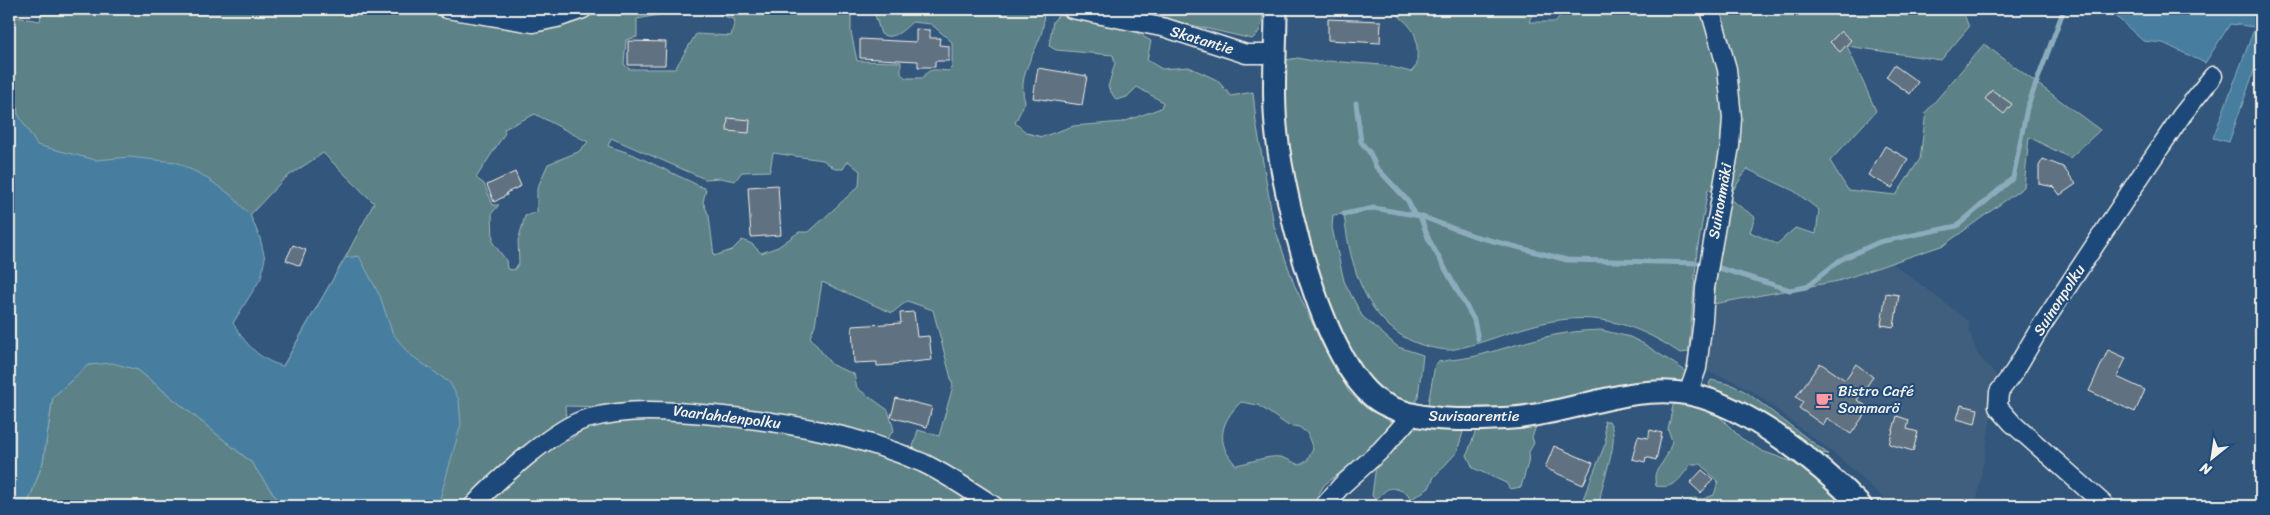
<svg xmlns="http://www.w3.org/2000/svg" width="2270" height="515" font-family="Sriracha,sans-serif">
<style>
.built{fill:#405e7e}
.green{fill:#5b8187;stroke:#a8b9b8;fill-rule:evenodd}
.water{fill:#467e9f;stroke:#8cacbc}
.lines{fill:none;stroke-linecap:round;stroke-linejoin:round}
.stream{stroke:#8cacbc;stroke-width:5}
.building{fill:#607181;stroke:#f4f1e8}
.minor-casing{stroke:#f4f1e8;stroke-width:21}
.tertiary-casing{stroke:#f4f1e8;stroke-width:25}
.minor{stroke:#1f4a7a;stroke-width:18}
.tertiary{stroke:#1f4a7a;stroke-width:21}
.labels{text-anchor:middle;stroke-width:4;stroke-linejoin:round;paint-order:stroke}
.street-label{font-size:15px;fill:#f4f1e8;stroke:#1f4a7a}
.poi-label{font-size:15px;fill:#f4f1e8;stroke:#1f4a7a;text-anchor:start}
</style>
<rect width="100%" height="100%" fill="#32567c"/>
<filter id="ink" filterUnits="userSpaceOnUse"><feTurbulence type="fractalNoise" baseFrequency=".02" numOctaves="2"/><feDisplacementMap in="SourceGraphic" scale="10" xChannelSelector="R" yChannelSelector="G"/><feConvolveMatrix kernelMatrix="1 2 1 2 8 2 1 2 1" color-interpolation-filters="sRGB"/></filter>
<g filter="url(#ink)">
<path class="built" d="M1892,263L1969,321L1970,333L1978,355L1998,377L1976,506H1892L1841,459L1760,397L1736,382L1697,368L1713,304L1838,281Z"/>
<path class="green" d="M42,9H410L508,27L579,16L594,9H690L637,19V37L626,40L624,64L629,69H675L696,34L731,36L735,20L705,9H851V32L857,61L901,62V74L906,78H923C928,67 937,70 948,71L952,67V42L931,24L912,22C903,30 894,41 881,34L875,15L865,9H1031L1043,11C1049,43 1014,67 1025,102L1015,123L1027,133L1042,137L1073,126L1123,122L1161,108L1163,102L1137,87L1127,97L1116,100L1108,87L1115,63L1113,55L1056,50L1049,46L1053,21L1059,15L1132,30L1151,41L1147,60L1162,69L1189,67L1217,80L1231,96L1253,92L1256,122L1274,226L1294,284L1324,348L1349,392L1366,408L1392,422V426L1372,448L1324,485L1312,506H1012L988,490L913,447L918,430L939,436L953,386L933,310L907,301L892,313L822,282L815,325L810,337L832,365L854,374L857,388L888,410L894,430L886,440L608,407L565,406L568,441L590,425L640,415L779,428L863,448L917,468L983,506H340L257,411L345,258L374,203L323,153L284,179L250,215C275,270 261,275 233,323L57,152L36,145L9,110L18,114L16,94L9,92V16L40,21ZM535,114L588,142L578,152L548,164L537,189V212L525,216L518,241L519,263L514,270L507,269L506,260L493,243L492,213L499,205H493L484,184L476,178L505,133L504,129ZM611,138L705,179L720,178L735,181L742,172L770,171L773,153L823,160L835,169H843L848,161L860,171L859,186L809,232H799L778,247L761,253L752,244L742,240L732,250L714,256L709,216L703,202L706,189L632,154L608,146ZM1241,402L1258,405L1287,425L1299,427L1307,433L1313,449L1307,461L1299,465C1293,462 1286,458 1280,457C1269,455 1248,463 1236,465C1215,443 1220,422 1241,402Z
M1122,9H1263C1262,21 1263,31 1252,39Z
M1391,9H1534L1529,22H1556L1564,9H1962L1969,27L1941,60L1847,46L1876,111L1830,161L1848,190L1896,195L1920,159L1926,112L1984,44L2100,130L2070,158L2029,137L2024,187L1944,245L1838,281L1713,304L1728,199L1708,189L1697,252L1689,347L1688,352L1680,353C1631,320 1588,310 1531,326C1503,334 1478,345 1450,350C1374,346 1351,278 1344,214L1333,215L1332,228L1344,281L1362,316L1398,347L1423,355L1418,397L1413,407L1398,400L1369,382L1345,341L1301,223L1286,135L1283,66L1286,60L1298,58L1318,62L1328,61L1383,65L1411,72L1417,65C1418,31 1416,31 1391,9ZM1747,169L1794,191L1819,210L1816,234L1795,228L1777,244L1750,232L1755,217L1728,198Z
M1601,330L1630,337L1644,344L1687,372L1684,381L1536,406L1433,408L1428,404L1435,365L1438,362C1452,359 1467,359 1480,355C1525,343 1553,331 1601,330Z
M112,362L138,370L251,462L282,506H27L43,462L53,397L88,365Z
M1711,380L1732,385L1746,392L1828,454L1819,453L1713,390L1709,384Z
M1674,401L1691,403L1716,413L1741,438L1762,451L1790,461L1809,472L1847,506H1687L1693,498L1703,499L1714,495L1718,482L1701,464H1691C1679,479 1676,489 1656,486C1653,470 1657,472 1664,460C1668,455 1670,447 1672,441L1668,429Z
M1604,421H1609C1622,441 1601,479 1600,501L1607,504V506H1580L1606,442Z
M1537,424L1532,437L1534,443L1529,452L1528,463L1521,487L1510,489L1506,483L1473,468L1467,455L1477,427Z
M1419,427L1462,428L1463,432L1457,452L1434,477L1429,488L1410,500L1408,494C1390,485 1389,486 1376,500L1372,496L1376,465L1407,433Z"/>
<path class="water" d="M2108,9H2261V51L2229,142L2213,138L2255,27L2230,24L2205,63L2163,43L2143,41Z
M9,110L18,114L37,145L96,160L129,157L176,162L202,175L231,195L250,215L260,238L265,258L261,278L233,323C245,343 259,360 283,366L345,258L359,256L380,296L392,332L408,353L450,383L459,400L461,424L438,506H282L251,462L138,370L112,363L88,365L53,397L43,462L27,506H9Z"/>
<g class="lines">
<path class="stream" d="M1356,103L1361,142L1370,153L1376,167L1408,201L1414,214
M1344,214L1374,208L1420,216L1474,236L1567,260L1702,263
M1420,216L1429,240L1474,320L1478,339
M1716,267L1790,290L1806,287L1840,260L1879,242L1957,226L2013,178L2027,108L2064,9"/>
</g>
<path class="building" d="M1328,19L1381,21L1380,43L1328,40Z
M916,29L930,30V38H940L939,45L949,46V61H935V67H918V61L860,58V39L916,42Z
M1841,31L1851,40L1840,52L1830,42Z
M628,41L666,42L665,65H628Z
M1894,65L1918,82L1910,94L1886,77Z
M1038,68L1087,76L1082,105L1033,98Z
M1992,90L2012,104L2004,114L1985,99Z
M728,118L750,120L749,133L727,131Z
M1885,146L1908,159L1892,188L1868,175Z
M2043,159L2063,167L2076,184L2060,195L2054,187L2039,184V166Z
M515,172L521,186L506,193L507,195L494,202L487,185Z
M778,185L781,235L751,237L748,187Z
M293,245L306,250L300,266L286,260Z
M1886,293L1899,295L1894,327L1881,325Z
M914,312L917,337L929,336L932,360L893,364V365L877,366V362L854,363L852,326L901,323L900,313Z
M2108,350L2126,358L2117,377L2145,390L2135,412L2089,391Z
M1820,363L1845,380L1856,364L1873,377L1857,400L1869,408L1851,434L1827,418L1823,425L1799,408L1803,402L1796,397Z
M896,398L932,407L927,427L891,417Z
M1961,405L1978,409L1975,424L1957,419Z
M1897,416L1909,420L1907,429L1918,432L1913,451L1889,444Z
M1650,430L1662,433L1656,460L1646,457L1645,462L1632,459L1638,436L1648,438Z
M1554,446L1593,463L1583,485L1545,468Z
M1702,470L1713,479L1701,493L1690,483Z"/>
<g class="lines">
<g class="minor-casing">
<path id="minor" d="M447,9L533,23L557,18L583,9
M1072,9L1166,28L1246,54H1274
M1688,394L1697,368L1703,320L1705,288L1730,146L1732,118L1727,69L1710,9
M473,506C496,481 555,428 586,419C630,407 670,411 714,415C785,422 857,434 923,463C948,475 971,491 994,506
M1324,506L1341,486L1381,450L1412,415
M2106,506L2012,423L1998,407L1999,392L2014,372L2040,328L2144,171L2182,115L2213,76"/>
</g>
<g class="tertiary-casing">
<path id="tertiary" d="M1276,9C1276,51 1272,94 1277,136C1284,199 1325,372 1382,403C1421,424 1470,420 1512,418C1570,414 1632,383 1689,394C1748,406 1820,464 1861,506"/>
</g>
<use href="#minor" class="minor"/>
<use href="#tertiary" class="tertiary"/>
</g>
</g>
<defs>
<g id="cafe-bare" transform="scale(1.35)"><path d="M-5.5-4.5H6V0H3Q3 3.5 0 3.5H-2.5Q-5.5 3.5-5.5 0ZM3-3.2v2h1.7v-2ZM-6 4.5H4V6H-6Z" fill="#ff9aa2" stroke="#1f4a7a" stroke-width="2.5" paint-order="stroke"/></g>
</defs>
<g fill-rule="evenodd">
<use href="#cafe-bare" x="1824" y="400"/>
</g>
<g class="labels">
<g class="street-label">
<text transform="translate(1202 40) rotate(17)" y="5">Skatantie</text>
<text transform="translate(1720 201) rotate(-80)" y="5">Suinonmäki</text>
<text transform="translate(2059 300) rotate(-57)" y="5">Suinonpolku</text>
<text x="1474" y="421">Suvisaarentie</text>
<text transform="translate(727 417) rotate(7)" y="5">Vaarlahdenpolku</text>
</g>
<g class="poi-label">
<text x="1838" y="396">Bistro Café<tspan x="1838" dy="17">Sommarö</tspan></text>
</g>
</g>
<rect width="2270" height="515" fill="none" stroke="#1f4a7a" stroke-width="30"/>
<rect x="15" y="15" width="2240" height="485" fill="none" stroke="#f4f1e8" stroke-width="2" filter="url(#ink)"/>
<g transform="translate(2212 458) rotate(210)" stroke="#1f4a7a" stroke-width="4" paint-order="stroke">
<path d="M0-4L9 19L0 12L-9 19Z" fill="#f4f1e8"/>
<text y="-8" font-size="14" font-weight="bold" text-anchor="middle" fill="#f4f1e8">N</text>
</g>
</svg>
